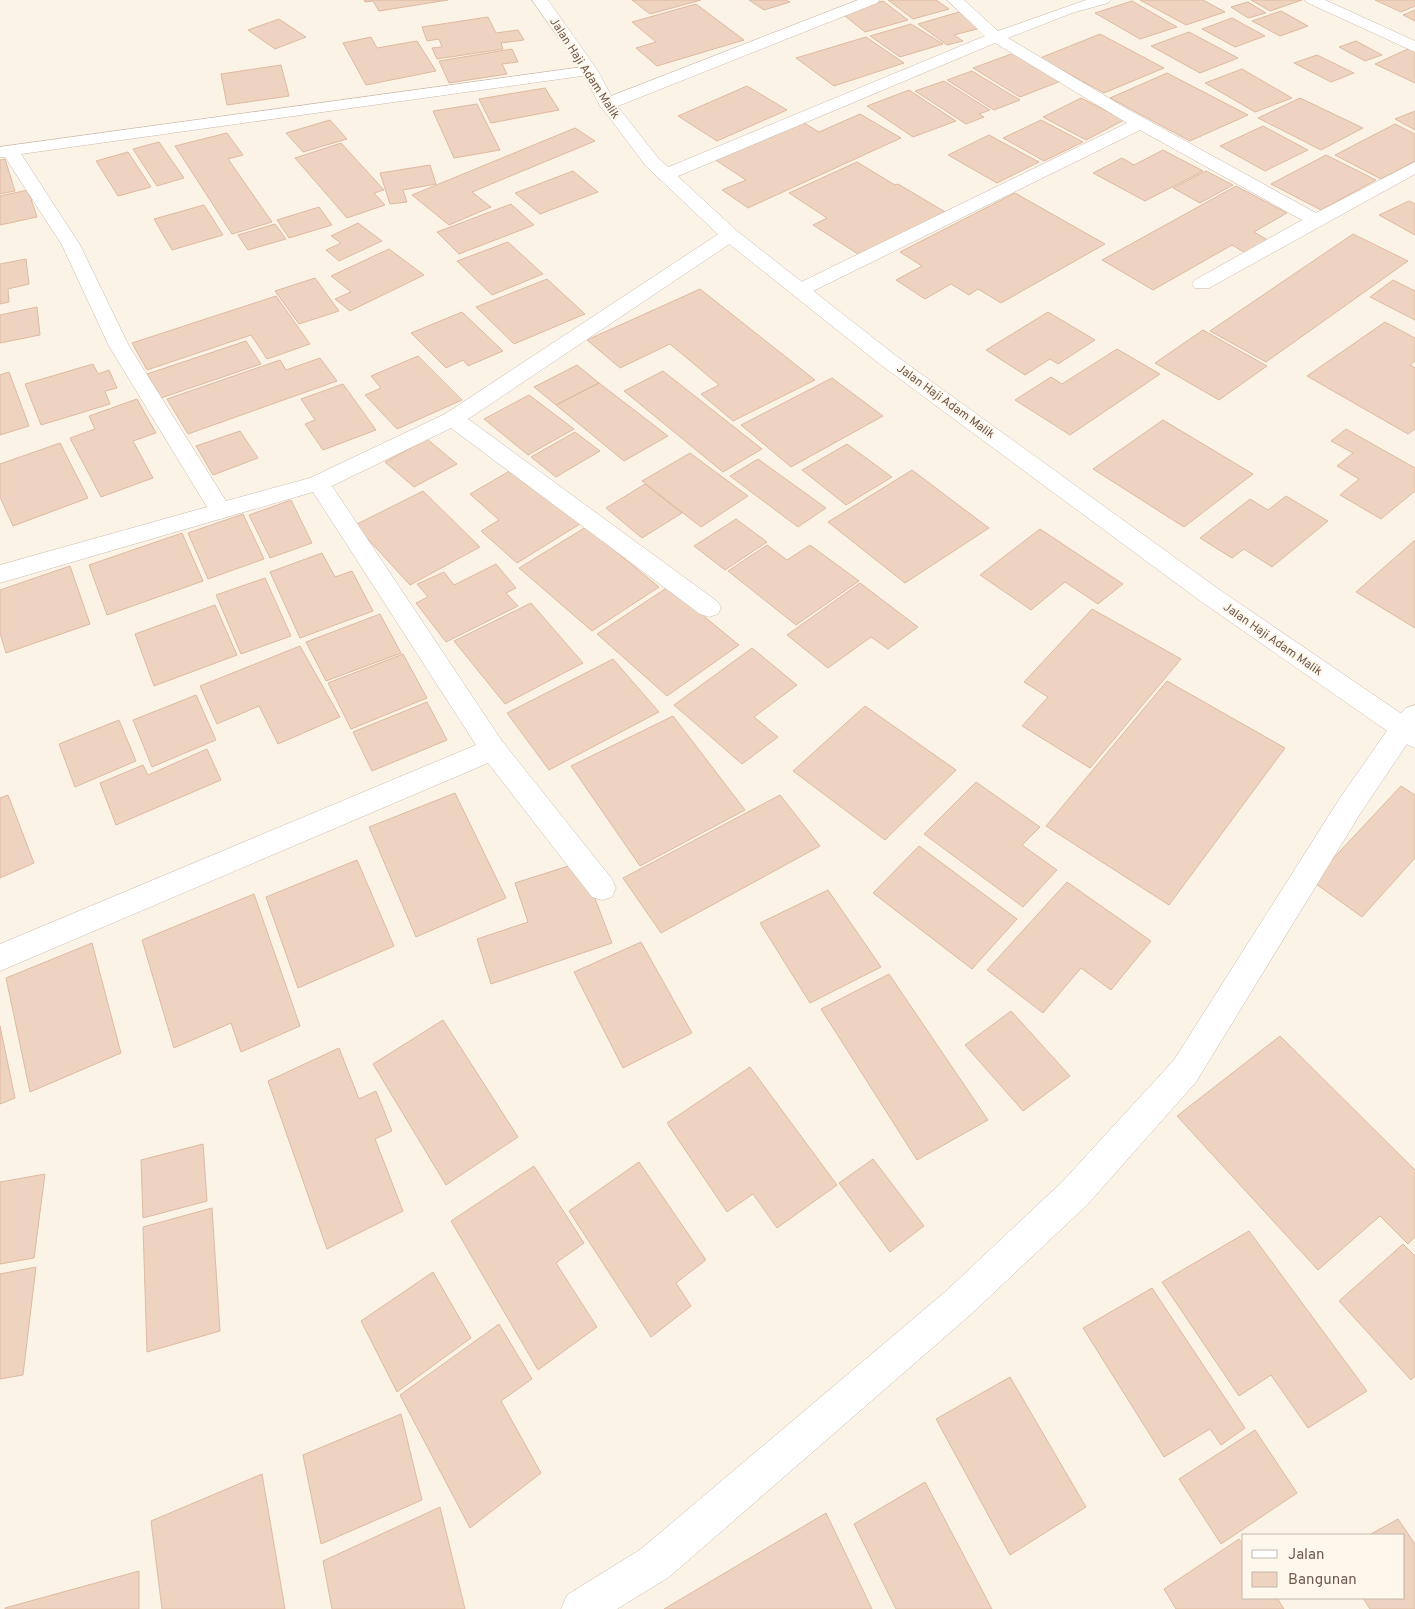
<svg xmlns="http://www.w3.org/2000/svg" width="1415" height="1609" font-family="Overpass,sans-serif">
<style>
.building{fill:#edd3c0;stroke:#dfbaa1}
.lines{fill:none;stroke-linecap:round;stroke-linejoin:round}
.street-casing{stroke:#cbbbad;stroke-width:1}
.secondary-casing{stroke:#d0bdad;stroke-width:1}
.street{fill:#fff;fill-rule:evenodd}
.secondary{fill:#fff;fill-rule:evenodd}
.labels{text-anchor:middle;stroke-width:4;stroke-linejoin:round;paint-order:stroke}
.far-street-label{font-size:12px;fill:#715a4d;stroke:#fdf7ec}
</style>
<rect width="100%" height="100%" fill="#faf3e6"/>
<path class="building" d="M364,0H448L379,11L373,1L365,2Z
M632,0H701L650,14Z
M749,0H786L790,2L764,10Z
M888,0H936L949,9L913,19Z
M1140,0H1203L1225,12L1186,25Z
M1251,0H1302L1270,11Z
M1375,0H1415V6L1401,12Z
M883,1L908,20L865,32L840,12Z
M1132,1L1177,27L1140,39L1095,13Z
M1248,2L1266,13L1248,18L1231,7Z
M696,4L744,40L657,66L636,48L656,42L632,22Z
M1415,10V21L1403,15Z
M1281,11L1308,26L1280,36L1252,21Z
M959,12L981,28L954,35L963,41L947,45L918,24Z
M488,17L496,33L518,30L524,40L501,43L503,49L437,59L432,48L442,47L439,39L427,41L422,27Z
M1232,18L1265,36L1235,47L1202,29Z
M279,19L306,37L275,49L248,30Z
M911,24L943,44L900,57L870,36Z
M1189,32L1238,58L1200,73L1151,46Z
M1100,34L1164,68L1104,93L1040,58Z
M371,37L377,48L417,41L436,71L366,85L343,43Z
M866,37L904,63L834,86L796,58Z
M1356,41L1382,55L1365,61L1339,47Z
M1410,48L1415,50V83L1375,64Z
M512,49L518,62L502,64L507,74L449,83L439,61Z
M1014,53L1061,81L1020,97L973,68Z
M1317,55L1354,73L1331,82L1294,63Z
M281,65L289,96L227,105L221,74Z
M1242,69L1292,98L1255,112L1205,83Z
M972,71L1020,100L994,110L947,80Z
M1167,73L1248,115L1190,141L1110,98Z
M944,81L990,110L979,114L984,117L966,124L915,91Z
M747,86L787,110L717,141L678,116Z
M545,88L559,110L491,123L479,99Z
M909,90L956,121L913,137L867,106Z
M1081,98L1124,120L1086,140L1043,117Z
M1300,98L1363,128L1321,150L1258,118Z
M477,104L500,150L454,158L433,111Z
M1415,111V130L1395,119Z
M860,114L901,138L748,208L722,190L746,180L714,159L801,121L819,132Z
M330,120L347,139L303,152L286,133Z
M1041,120L1083,142L1044,161L1003,138Z
M1395,124L1415,134V161L1381,179L1335,155Z
M1263,126L1308,150L1265,171L1220,146Z
M575,128L595,141L472,192L491,207L449,225L412,195Z
M227,133L243,155L228,159L272,222L232,234L175,146Z
M989,135L1039,162L997,183L948,155Z
M159,142L184,178L157,186L133,149Z
M341,143L384,190L374,193L385,205L347,218L295,158Z
M1163,150L1203,171L1145,201L1093,173L1122,158L1134,165Z
M128,152L151,187L118,196L96,161Z
M1326,155L1376,180L1321,210L1271,184Z
M5,159L15,191L0,194V160Z
M857,162L895,185L898,184L947,213L861,256L813,225L827,218L789,193Z
M430,165L436,184L403,190L407,202L390,204L380,173Z
M573,171L598,192L540,214L515,193Z
M1206,171L1233,185L1200,203L1173,188Z
M1236,186L1287,213L1254,232L1271,242L1249,255L1232,245L1153,290L1102,260Z
M28,190L37,217L0,225V196Z
M1015,193L1105,244L1001,303L978,289L969,295L951,284L925,299L896,280L922,266L900,252Z
M1409,201L1415,204V235L1379,215Z
M511,204L534,225L459,254L437,232Z
M204,205L223,235L172,250L154,219Z
M319,207L332,225L289,238L277,220Z
M358,223L382,241L339,261L326,250L341,243L331,236Z
M275,224L286,239L248,250L238,235Z
M1353,234L1408,261L1266,362L1210,331Z
M508,242L543,274L492,295L457,261Z
M389,249L424,275L350,311L335,299L351,292L331,276Z
M26,259L29,284L8,289L9,302L0,304V264Z
M315,278L339,311L299,324L275,291Z
M547,279L585,314L514,344L476,307Z
M1393,280L1415,291V320L1370,297Z
M700,289L815,380L733,421L701,394L719,385L670,344L620,368L587,340Z
M276,296L310,344L267,359L251,335L147,370L132,343Z
M37,307L40,335L0,343V315Z
M462,312L503,351L468,366L463,360L446,368L411,333Z
M1048,312L1095,340L1058,364L1050,359L1025,375L986,350Z
M1385,322L1415,338V361L1410,365L1415,368V429L1408,434L1307,376Z
M1203,330L1267,366L1219,400L1155,363Z
M246,341L261,364L161,398L147,374Z
M1117,349L1160,374L1070,435L1015,400L1051,377L1062,384Z
M418,356L462,400L397,429L365,395L381,388L371,376Z
M320,358L337,381L188,434L167,399L280,360L286,370Z
M93,364L98,374L109,370L117,388L105,391L110,404L41,425L25,384Z
M577,365L599,383L556,405L534,387Z
M663,371L762,449L723,472L624,391Z
M9,372L29,426L0,435V375Z
M832,378L883,416L791,467L741,425Z
M599,383L668,436L624,461L556,405Z
M343,384L376,430L323,450L305,424L315,420L301,399Z
M529,395L574,429L528,455L484,419Z
M137,399L156,433L133,441L153,478L101,497L70,438L95,429L89,416Z
M1163,420L1253,474L1184,527L1093,469Z
M1346,429L1415,468V491L1381,519L1340,495L1359,479L1337,466L1353,453L1331,441Z
M240,431L258,458L213,475L196,446Z
M575,432L600,451L556,477L531,457Z
M427,439L457,464L414,487L385,462Z
M60,443L88,498L13,526L0,497V464Z
M847,444L892,477L846,505L802,470Z
M690,453L748,496L701,527L642,481Z
M758,459L826,508L798,527L730,476Z
M513,469L580,524L517,563L481,531L499,520L470,494Z
M912,470L989,528L905,583L828,522Z
M645,484L682,513L642,538L606,508Z
M423,491L480,547L410,585L355,525Z
M1286,496L1328,521L1272,567L1244,549L1232,558L1200,538L1250,499L1268,510Z
M291,500L312,543L270,558L249,515Z
M243,514L264,559L208,579L188,533Z
M736,519L767,542L725,570L694,546Z
M586,527L659,587L592,631L519,568Z
M1040,529L1123,584L1098,604L1065,582L1031,610L980,575Z
M182,533L203,581L107,615L89,565Z
M1415,540V628L1356,592Z
M767,545L787,560L810,545L859,581L796,625L728,571Z
M322,553L335,577L352,571L373,611L300,638L270,572Z
M496,564L516,588L506,593L518,606L446,642L416,603L428,597L417,584L444,572L454,585Z
M70,566L90,624L6,653L0,633V590Z
M265,578L291,636L241,654L216,595Z
M860,583L918,627L888,649L871,637L828,668L787,635Z
M668,587L739,645L667,696L597,634Z
M531,603L583,663L505,704L454,641Z
M215,605L237,655L154,686L135,634Z
M1092,609L1181,659L1090,768L1022,726L1048,697L1024,682Z
M380,614L401,653L326,681L306,642Z
M300,646L340,717L278,744L259,706L217,724L200,686Z
M752,648L797,685L754,717L778,737L742,764L674,705Z
M403,654L427,698L351,729L328,683Z
M613,659L659,712L549,770L507,713Z
M1167,681L1285,748L1169,905L1046,826Z
M196,695L216,740L152,767L133,720Z
M427,702L447,740L372,771L353,732Z
M865,706L956,770L885,840L793,771Z
M673,716L745,810L640,866L571,766Z
M119,720L136,761L75,787L59,744Z
M207,749L221,780L116,825L100,783L143,765L148,775Z
M976,782L1040,827L1022,845L1057,870L1023,907L924,834Z
M1401,786L1415,795V858L1362,917L1312,881Z
M455,793L506,898L416,937L369,827Z
M8,795L34,863L0,878V798Z
M780,795L820,846L661,933L623,878Z
M919,846L1017,919L972,969L873,893Z
M357,860L394,946L298,988L266,897Z
M581,862L612,943L491,984L477,939L528,922L515,883Z
M1067,882L1151,941L1111,990L1081,968L1043,1013L987,970Z
M828,890L881,967L810,1003L760,923Z
M254,894L300,1026L241,1052L231,1023L174,1048L142,940Z
M641,942L692,1033L623,1068L574,972Z
M92,943L121,1053L30,1092L6,978Z
M889,974L988,1120L917,1160L821,1009Z
M1011,1011L1070,1076L1023,1111L965,1045Z
M443,1020L518,1137L446,1185L373,1064Z
M0,1026L15,1098L0,1104Z
M1280,1036L1415,1170V1237L1408,1244L1380,1216L1318,1270L1177,1116Z
M339,1048L359,1099L376,1091L392,1131L375,1139L403,1211L327,1249L268,1081Z
M750,1067L837,1185L777,1228L753,1194L727,1212L667,1123Z
M203,1144L207,1201L143,1218L141,1160Z
M873,1159L924,1226L890,1252L839,1183Z
M639,1162L706,1260L676,1283L691,1306L651,1337L569,1211Z
M534,1166L584,1243L556,1263L597,1327L538,1370L451,1221Z
M45,1174L34,1258L0,1264V1182Z
M212,1208L220,1331L147,1352L143,1227Z
M1249,1231L1367,1391L1308,1428L1271,1375L1239,1396L1162,1282Z
M1403,1244L1415,1256V1376L1411,1380L1339,1301Z
M36,1267L23,1375L0,1379V1274Z
M433,1272L471,1338L397,1392L361,1321Z
M1152,1288L1245,1428L1221,1445L1210,1429L1164,1457L1083,1328Z
M499,1324L532,1379L501,1401L541,1473L470,1528L400,1395Z
M1010,1377L1086,1507L1010,1555L936,1419Z
M401,1414L422,1500L321,1544L303,1455Z
M1255,1430L1297,1493L1221,1544L1179,1479Z
M262,1474L285,1609H162L151,1521Z
M925,1482L992,1609H896L854,1524Z
M440,1507L465,1609H332L323,1561Z
M826,1513L872,1609H664Z
M1398,1519L1415,1544V1609H1370L1363,1598H1404V1535H1369Z
M1239,1539L1244,1545V1598H1277L1284,1609H1176L1164,1589Z
M139,1571V1609H5V1608Z"/>
<g class="lines">
<g class="street-casing">
<path id="street" d="M858,0H880L877,3L613,108H601L599,104L601,100Z
M947,0H964L998,31L1086,0H1111L1108,3L1072,13L1008,38L1122,106L1316,213L1415,162V174L1209,288H1195L1192,284L1195,280L1302,220L1140,130L807,294H793L790,290L793,286L1127,123L995,43L671,179H659L656,175L659,171L985,36Z
M1305,0H1325L1415,41V52L1308,3Z
M590,66L598,71L596,74L21,154L80,245L129,346L226,501L310,478L445,414L723,231H737L739,235L737,239L468,419L718,602L721,608L718,614L709,617L700,614L451,428L332,486L502,741L612,879L616,888L612,897L602,900L592,897L488,763L0,971V944L476,745L313,492L0,583V565L207,507L109,346L62,245L5,157H0V147Z
M1415,705V732L1360,814L1196,1082L1087,1205L969,1316L669,1577L617,1609H561L567,1595L641,1549L945,1292L1063,1181L1174,1060L1340,798L1393,722L1406,708Z"/>
</g>
<g class="secondary-casing">
<path id="secondary" d="M532,0H548L598,71L615,103L658,158L737,231L895,355L1217,588L1415,723V748L1406,744L1199,600L881,365L723,239L646,166L599,104L582,71Z"/>
</g>
<use href="#street" class="street"/>
<use href="#secondary" class="secondary"/>
</g>
<g class="labels">
<g class="far-street-label">
<text transform="translate(585 68) rotate(57)" y="4">Jalan Haji Adam Malik</text>
<text transform="translate(946 401) rotate(36)" y="4">Jalan Haji Adam Malik</text>
<text transform="translate(1273 639) rotate(35)" y="4">Jalan Haji Adam Malik</text>
</g>
</g>
<rect x="1242" y="1534" width="162" height="65" fill="#fdf7ec" stroke="#c5b8ac"/>
<rect x="1252" y="1550" width="25" height="8" fill="#ffffff" stroke="#c5b8ac"/>
<text x="1288" y="1559" font-size="15" fill="#715a4d">Jalan</text>
<rect x="1252" y="1572" width="25" height="15" fill="#edd3c0" stroke="#c5b8ac"/>
<text x="1288" y="1584" font-size="15" fill="#715a4d">Bangunan</text>
</svg>
